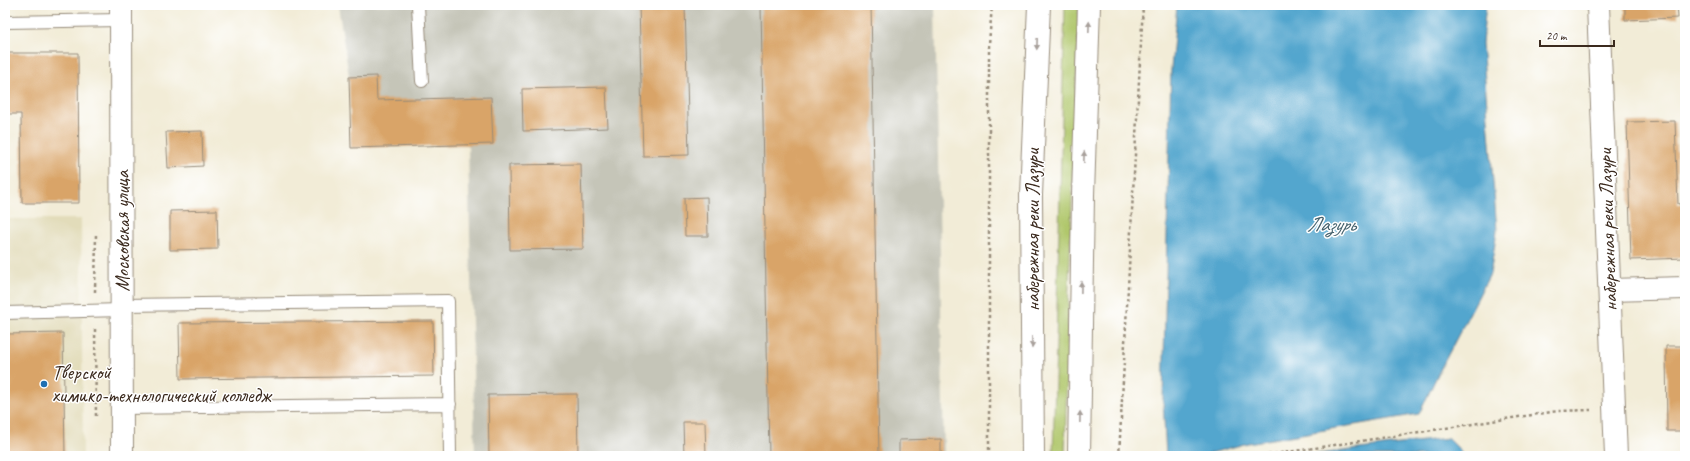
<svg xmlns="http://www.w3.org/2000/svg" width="1690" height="461" font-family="Caveat,sans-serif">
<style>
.built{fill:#e2dcba}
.industrial{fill:#c5c5b8}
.green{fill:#b0c76c;stroke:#767845}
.water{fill:#52a6ce;stroke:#466876}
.building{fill:#d9a468}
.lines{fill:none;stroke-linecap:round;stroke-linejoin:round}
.lane-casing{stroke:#968b7a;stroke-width:14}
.street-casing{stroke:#968b7a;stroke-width:24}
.secondary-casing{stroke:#968b7a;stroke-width:24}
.path{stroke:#968b7a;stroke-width:2.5;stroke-dasharray:3 3;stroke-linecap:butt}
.lane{stroke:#fff;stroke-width:12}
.street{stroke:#fff;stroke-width:22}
.secondary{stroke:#fff;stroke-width:22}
.oneway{fill:#a79f9a}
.poi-dot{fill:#1f6fb2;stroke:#fff;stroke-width:1.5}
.labels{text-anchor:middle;stroke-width:3;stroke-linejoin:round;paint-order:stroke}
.street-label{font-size:20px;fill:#3b2a1e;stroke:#fff}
.poi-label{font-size:20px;fill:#3b2a1e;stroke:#fff;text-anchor:start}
.water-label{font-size:21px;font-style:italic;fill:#45626d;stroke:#fff}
</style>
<rect width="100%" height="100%" fill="#fff"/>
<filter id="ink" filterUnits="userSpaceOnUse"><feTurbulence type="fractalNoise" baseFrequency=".025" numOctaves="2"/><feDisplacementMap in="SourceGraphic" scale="8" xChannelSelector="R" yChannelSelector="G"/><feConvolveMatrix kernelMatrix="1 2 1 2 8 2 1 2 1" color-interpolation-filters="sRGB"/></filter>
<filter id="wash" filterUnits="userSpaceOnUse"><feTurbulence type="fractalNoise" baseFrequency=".012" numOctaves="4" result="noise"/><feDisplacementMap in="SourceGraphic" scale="16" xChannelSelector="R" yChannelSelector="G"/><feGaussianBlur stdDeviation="0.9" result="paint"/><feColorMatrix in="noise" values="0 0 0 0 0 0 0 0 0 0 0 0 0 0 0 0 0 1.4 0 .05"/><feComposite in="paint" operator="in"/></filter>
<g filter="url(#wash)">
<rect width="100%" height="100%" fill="#f2ecd7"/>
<path class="built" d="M5,219H81L83,456H5Z"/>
<path class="industrial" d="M338,5H935L944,456H475L468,145L351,148L349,77Z"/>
<path class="green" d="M1065,5H1079L1068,314L1065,456H1053Z"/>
<path class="water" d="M1177,5H1486L1482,43L1497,231L1490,274L1438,374L1419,414L1248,443L1200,456H1166L1163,400L1171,69Z
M1448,438L1458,448L1463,456H1302Z"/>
<g id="blocks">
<path class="building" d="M639,5H685L689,155L643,156Z
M761,5H871L879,456H769Z
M1625,5H1677L1678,18L1625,20Z
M5,53H78L79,203H22L21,114H5Z
M376,76L377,100L491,97L493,144L351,148L349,77Z
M606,87L608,128L523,131L522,89Z
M1675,121L1678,204L1685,203V258L1631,260L1627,122Z
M202,131L203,166L168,168L166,132Z
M581,164L583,249L510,250L509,165Z
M707,197L708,236H685L684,198Z
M217,210L218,249L170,250V211Z
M6,251L7,293H5V252Z
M433,321L434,376L180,379L179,323Z
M63,333L65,456H6L5,334Z
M1666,346H1685V431H1667Z
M577,394L578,456H489L488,395Z
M683,422H705L706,456H684Z
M941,439V456H899V440Z
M431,454V456H418V455Z"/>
</g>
</g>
<g filter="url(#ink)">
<use href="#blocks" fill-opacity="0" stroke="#968b7a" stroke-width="1"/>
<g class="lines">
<g class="lane-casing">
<path id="lane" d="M418,5L422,81
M5,22L121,20
M122,305L448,301L450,456
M5,313L122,310
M122,408L450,404"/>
</g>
<g class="street-casing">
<path id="street" d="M121,5L122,456
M1598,5L1616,456
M1610,290L1685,288"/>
</g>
<g class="secondary-casing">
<path id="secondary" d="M1033,456L1031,195L1039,5
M1079,456L1083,195L1089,5"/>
</g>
<path class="path" d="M95,292L96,233
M95,329L96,418
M989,456V44L992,5
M1119,456L1143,5
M1262,456L1558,411L1591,410"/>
<use href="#lane" class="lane"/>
<use href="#street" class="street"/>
<use href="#secondary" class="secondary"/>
</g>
<defs><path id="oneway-solid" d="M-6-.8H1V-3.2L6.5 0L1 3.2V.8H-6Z"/></defs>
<g class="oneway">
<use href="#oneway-solid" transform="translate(1089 27) rotate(-88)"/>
<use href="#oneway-solid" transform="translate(1037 44) rotate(92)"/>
<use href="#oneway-solid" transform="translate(1084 157) rotate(-88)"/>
<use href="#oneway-solid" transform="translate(1081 287) rotate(-89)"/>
<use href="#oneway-solid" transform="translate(1032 342) rotate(90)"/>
<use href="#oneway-solid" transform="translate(1080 417) rotate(-89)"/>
</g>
</g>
<circle class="poi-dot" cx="44" cy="384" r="4"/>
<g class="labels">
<g class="street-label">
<text transform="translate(1032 230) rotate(-90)" y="7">набережная реки Лазури</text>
<text transform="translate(1607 230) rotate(-92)" y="7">набережная реки Лазури</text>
<text transform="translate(122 231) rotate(-90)" y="7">Московская улица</text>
</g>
<g class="poi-label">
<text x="52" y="379">Тверской<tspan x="52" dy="23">химико-технологический колледж</tspan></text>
</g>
<g class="water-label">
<text x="1331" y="231">Лазурь</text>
</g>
</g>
<rect width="1690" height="461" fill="none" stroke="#fff" stroke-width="20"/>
<path d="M1540 40v6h74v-6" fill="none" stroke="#3b2a1e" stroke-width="2"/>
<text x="1546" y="40" font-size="12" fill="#3b2a1e" stroke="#ffffff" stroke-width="3" paint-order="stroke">20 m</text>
</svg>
